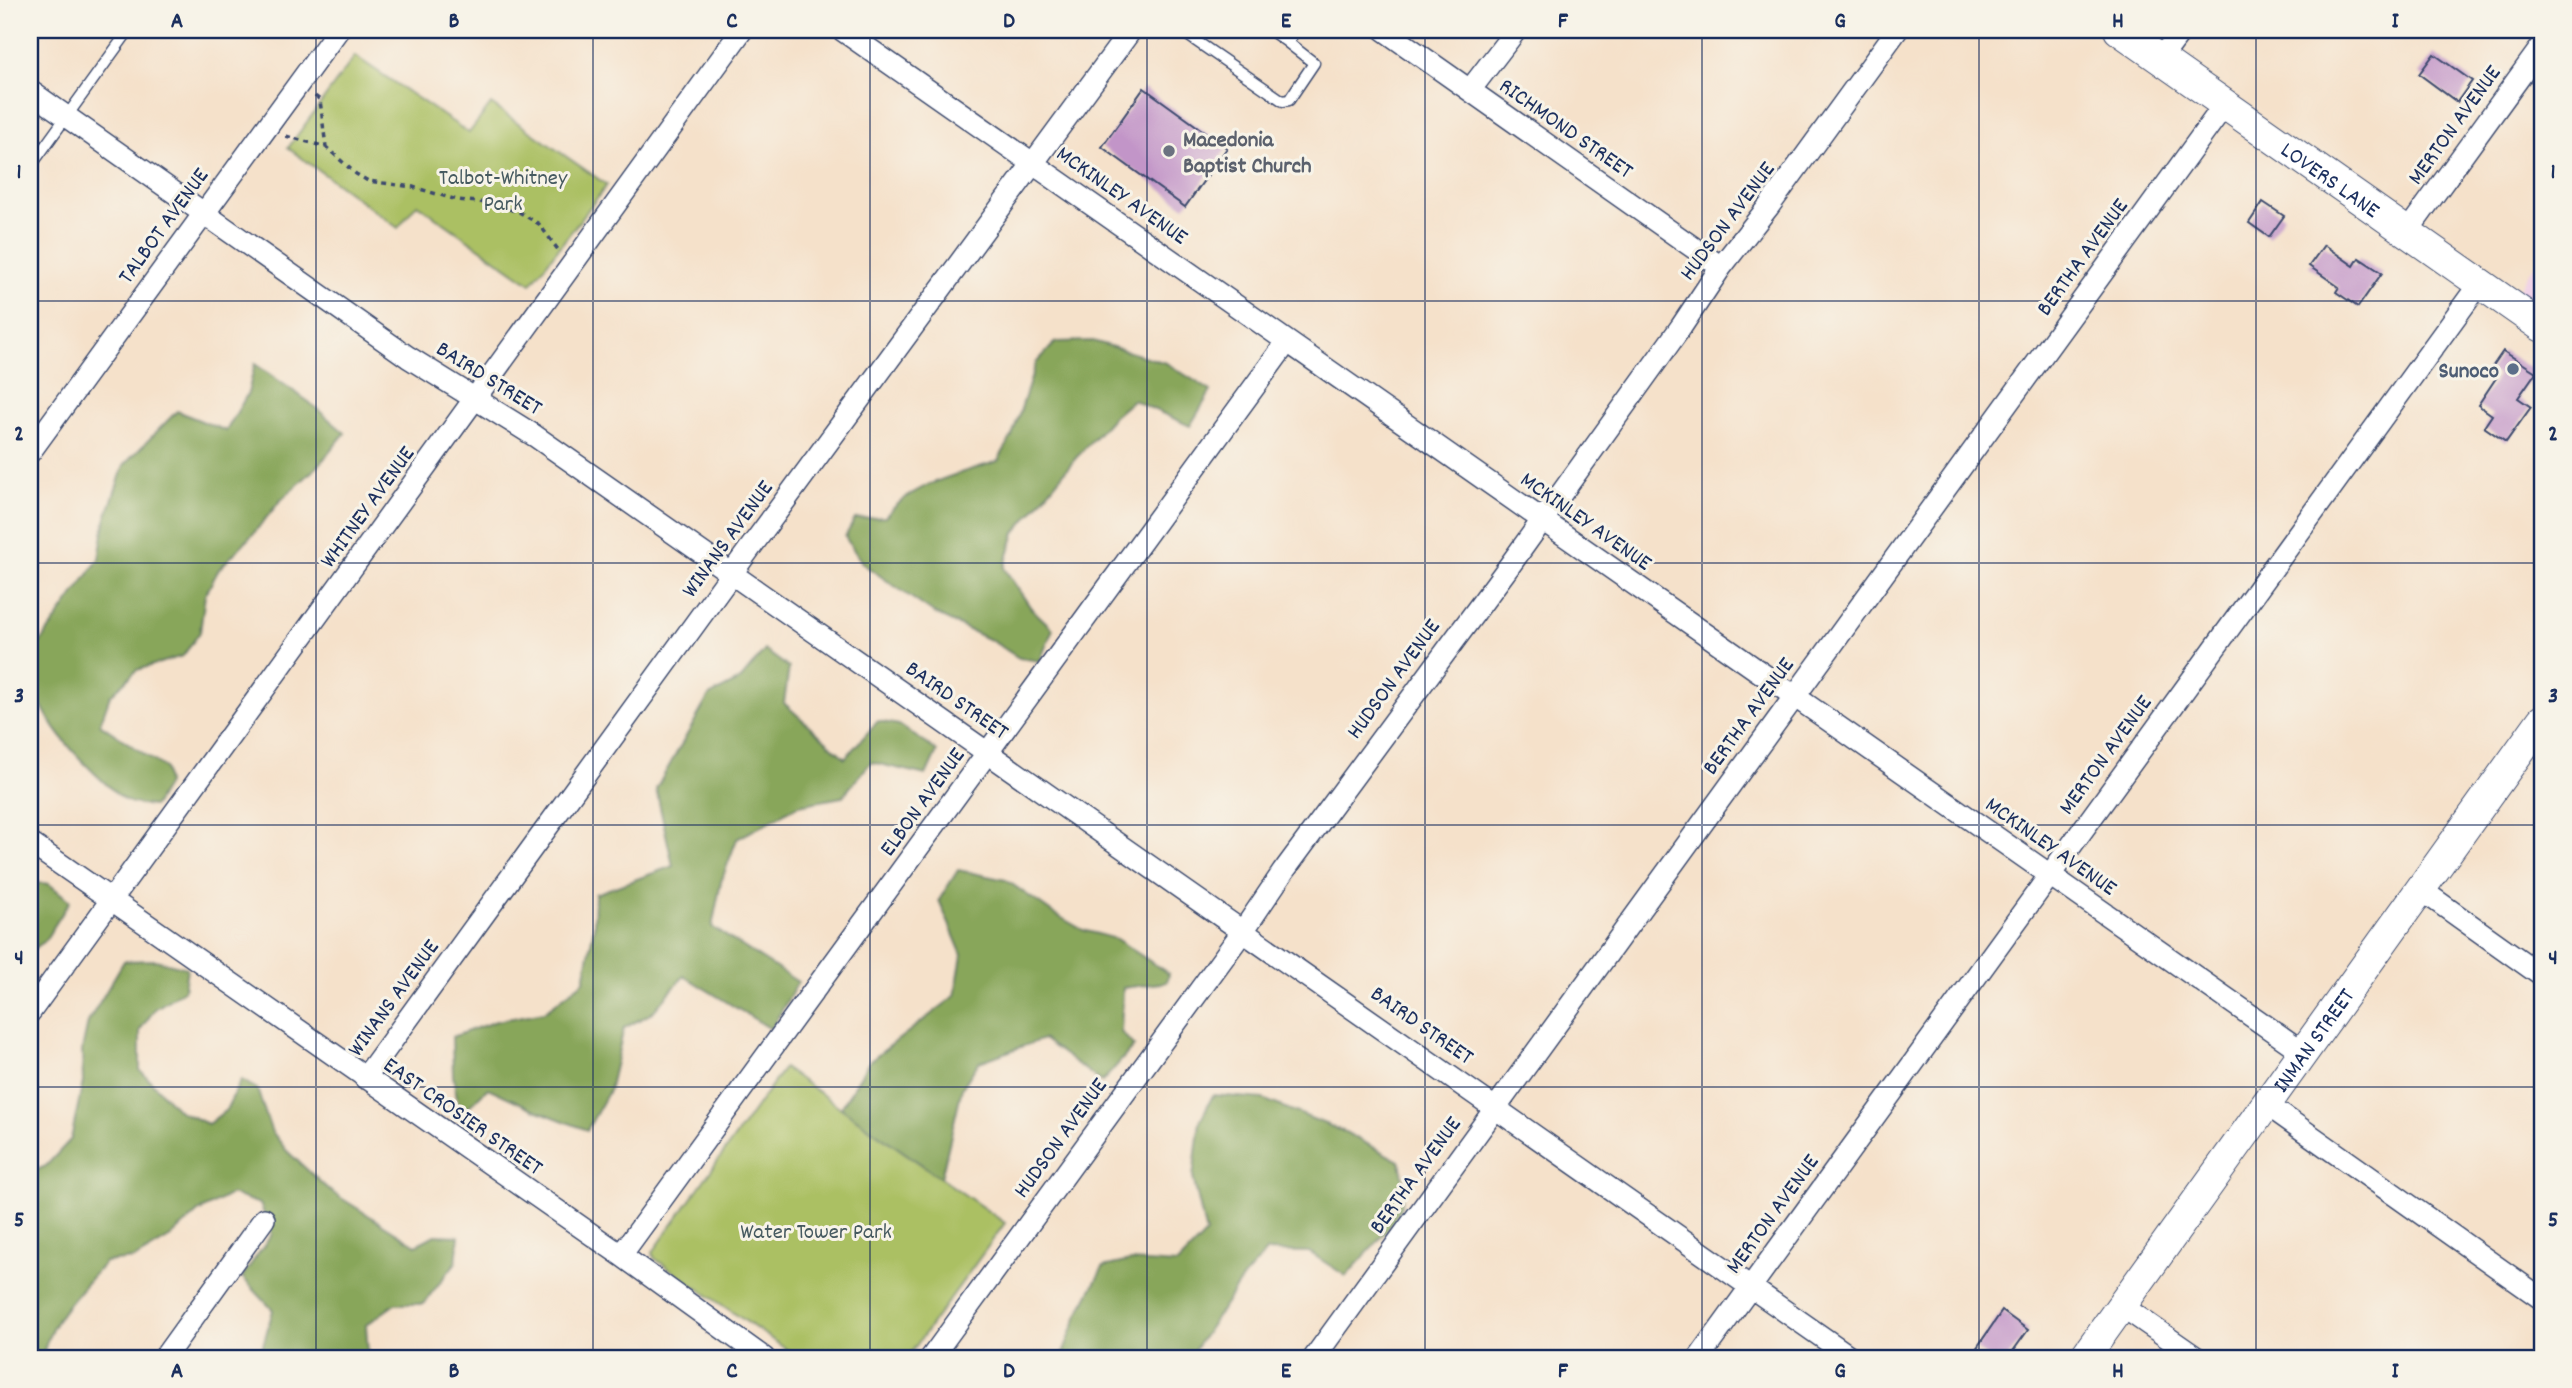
<svg xmlns="http://www.w3.org/2000/svg" width="2572" height="1388" font-family="Dekko,sans-serif">
<style>
.built{fill:#efd0e7}
.green{fill:#abc064;stroke:#637861;stroke-width:2}
.forest{fill:#88a65a;stroke:#526a5c;stroke-width:2}
.building{fill:#c295c8}
.lines{fill:none;stroke-linecap:round;stroke-linejoin:round}
.lane-casing{stroke:#3c4a6e;stroke-width:13}
.street-casing{stroke:#3c4a6e;stroke-width:24}
.secondary-casing{stroke:#3c4a6e;stroke-width:32}
.path{stroke:#3c4a6e;stroke-width:3.5;stroke-dasharray:5 5;stroke-linecap:butt}
.lane{stroke:#fff;stroke-width:10}
.street{stroke:#fff;stroke-width:21}
.secondary{stroke:#fff;stroke-width:30}
.grid{fill:none;stroke:#1b2f5e;stroke-width:2;stroke-opacity:0.55}
.worship-dot{fill:#6b7280;stroke:#f7f3e8;stroke-width:2.5}
.service-dot{fill:#5c6f8a;stroke:#f7f3e8;stroke-width:2.5}
.labels{text-anchor:middle;stroke-width:6;stroke-linejoin:round;paint-order:stroke}
.street-label{font-size:23px;fill:#1b2f5e;stroke:#f7f3e8}
.worship-label{font-size:23px;font-weight:bold;fill:#5b616d;stroke:#f7f3e8;text-anchor:start}
.park-label{font-size:23px;fill:#465a60;stroke:#f7f3e8}
.service-label{font-size:23px;font-weight:bold;fill:#4e5e75;stroke:#f7f3e8;text-anchor:end}
.neatline{fill:none;stroke:#1b2f5e;stroke-width:2.5}
.grid-label{font-size:23px;text-anchor:middle;font-weight:bold;fill:#1b2f5e}
</style>
<rect width="100%" height="100%" fill="#f7f3e8"/>
<filter id="ink" filterUnits="userSpaceOnUse"><feTurbulence type="fractalNoise" baseFrequency=".0143" numOctaves="2"/><feDisplacementMap in="SourceGraphic" scale="14" xChannelSelector="R" yChannelSelector="G"/><feConvolveMatrix kernelMatrix="1 2 1 2 8 2 1 2 1" color-interpolation-filters="sRGB"/></filter>
<filter id="wash" filterUnits="userSpaceOnUse"><feTurbulence type="fractalNoise" baseFrequency=".00686" numOctaves="4" result="noise"/><feDisplacementMap in="SourceGraphic" scale="28" xChannelSelector="R" yChannelSelector="G"/><feGaussianBlur stdDeviation="1.57" result="paint"/><feColorMatrix in="noise" values="0 0 0 0 0 0 0 0 0 0 0 0 0 0 0 0 0 1.4 0 .05"/><feComposite in="paint" operator="in"/></filter>
<g filter="url(#wash)">
<rect width="100%" height="100%" fill="#f5e1ca"/>
<path class="built" d="M2542,255V327L2508,303Z"/>
<path class="green" d="M355,56L469,133L491,104L607,185L531,284L417,204L398,228L288,148Z
M784,1068L1005,1223L907,1358H799L654,1258L653,1252Z"/>
<path class="forest" d="M1093,341L1166,363L1211,391L1190,426L1133,400L1112,418L1075,459L1015,533L1004,568L1031,608L1053,629L1040,661L1019,658L992,641L935,614L863,564L845,537L855,519L885,517C914,482 957,475 998,461L1012,436L1036,363L1056,342Z
M255,364L309,402L345,433L319,465L280,501L253,534L219,569L205,595L200,632L183,656L137,670L110,696L100,724L165,768L167,784L154,806C145,805 134,805 127,801C119,798 112,789 106,784C70,751 30,709 30,657L99,559L105,521L124,465L177,411L226,431L248,393Z
M765,650L789,668L784,703L845,758L878,721L899,725L937,751L926,775L871,762L842,797L799,805L737,839L721,882L712,927L798,982L771,1029L684,976L652,1013L624,1028L609,1091L587,1130L533,1109L488,1088L460,1115L453,1076L452,1037L496,1021L544,1012L584,981L594,927L595,894L673,866L656,789L709,696L740,680Z
M958,870L1006,880L1053,913L1083,930L1116,939L1169,974L1167,982L1123,988L1121,1032L1134,1046L1102,1082L1043,1039L979,1062L962,1088L941,1178L841,1108L869,1062L955,996L962,955L939,900Z
M42,883L49,884L70,901L44,942L30,951V884Z
M156,960L187,968L184,990L155,1009L140,1030V1070L179,1111L208,1124L226,1110L241,1080L257,1089L271,1130L287,1151L330,1191L416,1245L435,1235L459,1236L456,1262L423,1304H395L366,1325L368,1353L376,1358H257L261,1352L273,1310L242,1277L272,1234L260,1204L231,1194L198,1212L171,1237L134,1259L105,1262C82,1290 47,1320 43,1358H30V1173L46,1166L71,1139L83,1082L82,1050L88,1022L124,961Z
M1213,1095L1263,1099L1345,1132L1399,1161C1404,1172 1406,1197 1400,1208C1388,1234 1364,1256 1346,1276L1309,1252L1267,1251L1242,1279L1189,1358H1061L1078,1315L1103,1267L1130,1261L1177,1264L1206,1234L1193,1177L1200,1121Z"/>
<g id="blocks">
<path class="building" d="M2434,54L2472,81L2457,102L2419,74Z
M1144,88L1227,148L1185,207L1102,147Z
M2263,202L2284,216L2269,237L2249,223Z
M2324,245L2354,266L2359,258L2382,273L2358,307L2336,292L2339,287L2309,266Z
M2503,351L2536,372L2518,398L2531,407L2506,442L2484,427L2492,415L2478,405L2498,375L2490,370Z
M2002,1311L2028,1330L2008,1358H1989L1976,1349Z"/>
</g>
</g>
<g filter="url(#ink)">
<use href="#blocks" fill-opacity="0" stroke="#3c4a6e" stroke-width="2"/>
<g class="lines">
<g class="lane-casing">
<path id="lane" d="M1180,30L1283,101L1289,100L1314,63L1287,42
M1270,30L1287,42L1296,30
M30,167L129,30"/>
</g>
<g class="street-casing">
<path id="street" d="M842,30L2303,1052
M1384,30L1721,267
M2161,58L2182,30
M1470,90L1516,30
M30,91L408,357L535,436L1852,1358
M2407,232L2542,46
M30,452L338,30
M30,843L621,1255L764,1358
M2420,889L2542,976
M30,1012L742,30
M365,1078L748,551L1131,30
M2266,1104L2542,1299
M621,1255L1287,342
M2122,1306L2197,1358
M164,1358L264,1219
M931,1358L1243,931L1283,872L1510,565L1681,327L1721,267L1769,206L1897,30
M1314,1358L2225,104
M1699,1358L2480,283"/>
</g>
<g class="secondary-casing">
<g id="secondary">
<path id="s1" d="M2119,30L2542,327"/>
<path id="s2" d="M2084,1358L2542,720"/>
</g>
</g>
<path class="path" d="M315,96L320,100L326,147
M286,136L326,147L356,174L368,181L413,187L457,200L487,203L519,212L539,224L559,251"/>
<use href="#lane" class="lane"/>
<use href="#street" class="street"/>
<use href="#secondary" class="secondary"/>
</g>
</g>
<path class="grid" d="M316,30V1358M593,30V1358M870,30V1358M1147,30V1358M1425,30V1358M1702,30V1358M1979,30V1358M2256,30V1358M30,301H2542M30,563H2542M30,825H2542M30,1087H2542"/>
<circle class="worship-dot" cx="1169" cy="151" r="7"/>
<circle class="service-dot" cx="2513" cy="369" r="7"/>
<g class="labels">
<g class="street-label">
<text transform="translate(2453 124) rotate(-54)" y="8">MERTON AVENUE</text>
<text transform="translate(1567 127) rotate(35)" y="8">RICHMOND STREET</text>
<text dy="8" stroke="none"><textPath href="#s1" startOffset="259">LOVERS LANE</textPath></text>
<text transform="translate(1123 194) rotate(35)" y="8">MCKINLEY AVENUE</text>
<text transform="translate(1726 220) rotate(-53)" y="8">HUDSON AVENUE</text>
<text transform="translate(162 225) rotate(-54)" y="8">TALBOT AVENUE</text>
<text transform="translate(2081 256) rotate(-54)" y="8">BERTHA AVENUE</text>
<text transform="translate(490 377) rotate(32)" y="8">BAIRD STREET</text>
<text transform="translate(366 506) rotate(-54)" y="8">WHITNEY AVENUE</text>
<text transform="translate(1587 520) rotate(35)" y="8">MCKINLEY AVENUE</text>
<text transform="translate(726 538) rotate(-54)" y="8">WINANS AVENUE</text>
<text transform="translate(1392 678) rotate(-54)" y="8">HUDSON AVENUE</text>
<text transform="translate(958 699) rotate(35)" y="8">BAIRD STREET</text>
<text transform="translate(1747 715) rotate(-54)" y="8">BERTHA AVENUE</text>
<text transform="translate(2104 754) rotate(-54)" y="8">MERTON AVENUE</text>
<text transform="translate(921 801) rotate(-54)" y="8">ELBON AVENUE</text>
<text transform="translate(2052 845) rotate(35)" y="8">MCKINLEY AVENUE</text>
<text transform="translate(392 997) rotate(-54)" y="8">WINANS AVENUE</text>
<text transform="translate(1423 1024) rotate(35)" y="8">BAIRD STREET</text>
<text dy="8" stroke="none"><textPath href="#s2" startOffset="392">INMAN STREET</textPath></text>
<text transform="translate(464 1115) rotate(35)" y="8">EAST CROSIER STREET</text>
<text transform="translate(1059 1137) rotate(-54)" y="8">HUDSON AVENUE</text>
<text transform="translate(1414 1174) rotate(-54)" y="8">BERTHA AVENUE</text>
<text transform="translate(1771 1213) rotate(-54)" y="8">MERTON AVENUE</text>
</g>
<g class="worship-label">
<text x="1183" y="146">Macedonia<tspan x="1183" dy="26">Baptist Church</tspan></text>
</g>
<g class="park-label">
<text x="503" y="184">Talbot-Whitney<tspan x="503" dy="26">Park</tspan></text>
<text x="816" y="1238">Water Tower Park</text>
</g>
<g class="service-label">
<text x="2499" y="377">Sunoco</text>
</g>
</g>
<rect width="2572" height="1388" fill="none" stroke="#f7f3e8" stroke-width="77"/>
<rect x="38" y="38" width="2496" height="1312" class="neatline"/>
<g class="grid-label">
<text x="177" y="27">A</text>
<text x="454" y="27">B</text>
<text x="732" y="27">C</text>
<text x="1009" y="27">D</text>
<text x="1286" y="27">E</text>
<text x="1563" y="27">F</text>
<text x="1840" y="27">G</text>
<text x="2118" y="27">H</text>
<text x="2395" y="27">I</text>
<text x="19" y="178">1</text>
<text x="2553" y="178">1</text>
<text x="19" y="440">2</text>
<text x="2553" y="440">2</text>
<text x="19" y="702">3</text>
<text x="2553" y="702">3</text>
<text x="19" y="964">4</text>
<text x="2553" y="964">4</text>
<text x="19" y="1226">5</text>
<text x="2553" y="1226">5</text>
<text x="177" y="1377">A</text>
<text x="454" y="1377">B</text>
<text x="732" y="1377">C</text>
<text x="1009" y="1377">D</text>
<text x="1286" y="1377">E</text>
<text x="1563" y="1377">F</text>
<text x="1840" y="1377">G</text>
<text x="2118" y="1377">H</text>
<text x="2395" y="1377">I</text>
</g>
</svg>
